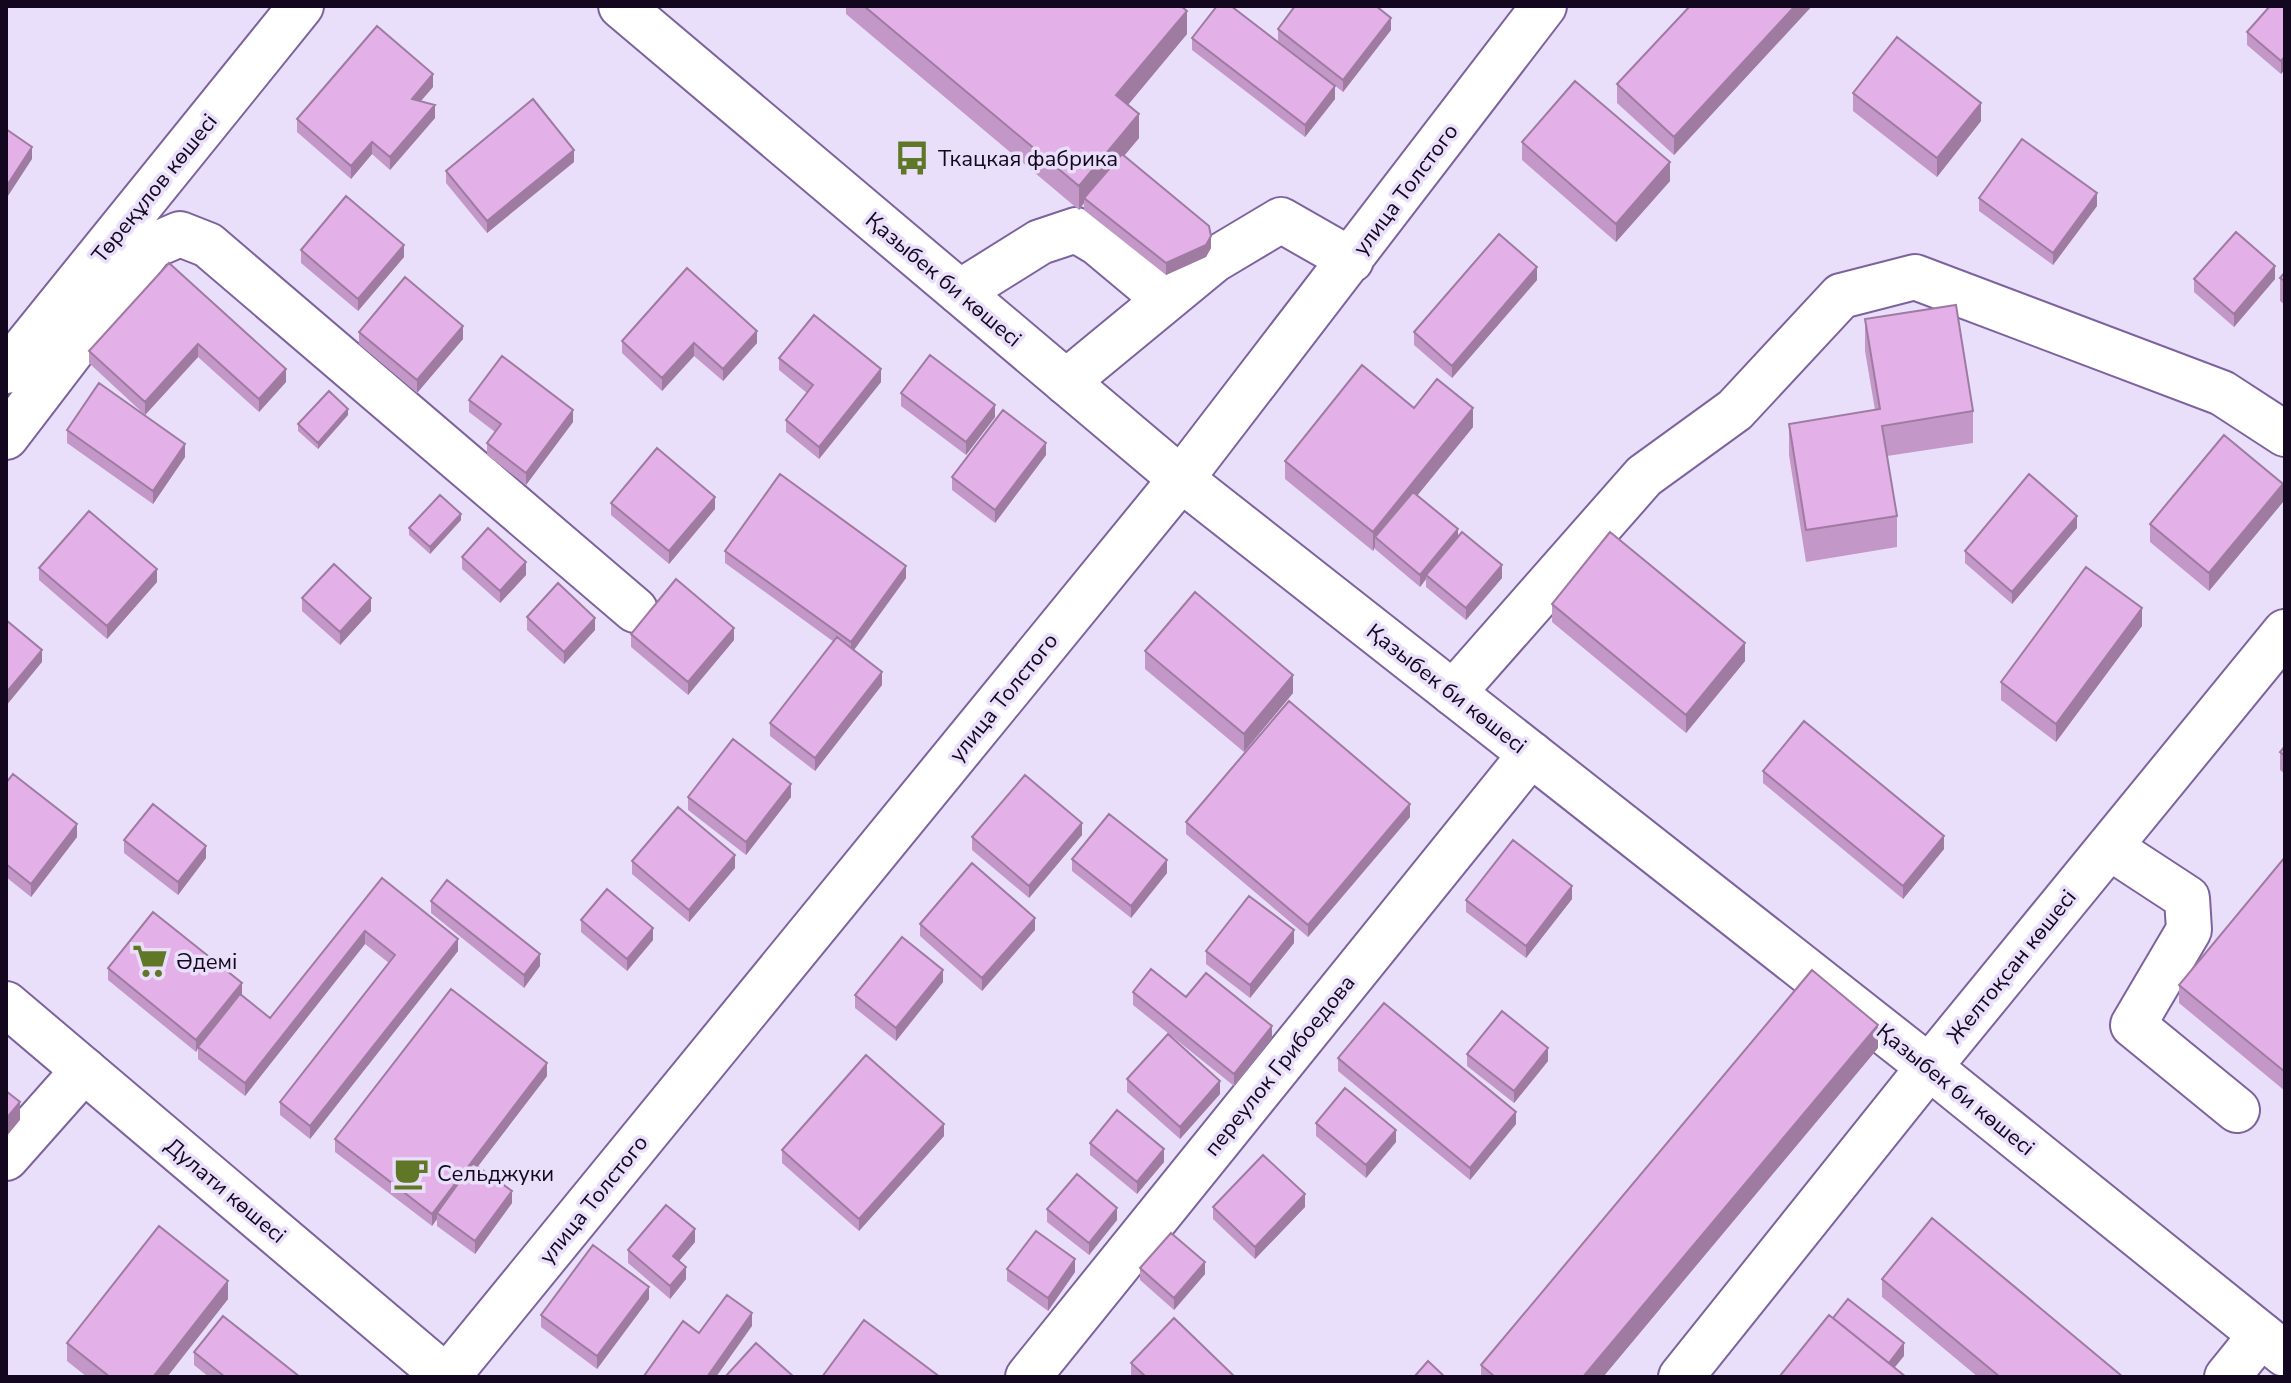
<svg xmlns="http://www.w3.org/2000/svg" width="2291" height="1383" font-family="'Nunito Sans',sans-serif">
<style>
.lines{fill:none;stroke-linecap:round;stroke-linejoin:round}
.minor-casing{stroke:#7d639e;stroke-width:48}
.major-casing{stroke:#7d639e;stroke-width:48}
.minor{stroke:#fff;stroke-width:44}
.major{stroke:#fff;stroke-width:44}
.wall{fill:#c397c7}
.shaded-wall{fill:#9f7ba2}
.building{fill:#e3b0e7;stroke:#9f7ba2;stroke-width:2}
.labels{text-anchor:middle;stroke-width:7;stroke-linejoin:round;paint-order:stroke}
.poi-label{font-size:22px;fill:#12071e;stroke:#eadffa;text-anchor:start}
.street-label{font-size:22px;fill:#12071e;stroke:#eadffa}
</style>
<rect width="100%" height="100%" fill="#eadffa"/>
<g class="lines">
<g class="minor-casing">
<path id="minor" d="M960,292L1040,242L1076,230L1098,243L1165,299
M1066,382L1214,260L1281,220L1351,260
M6,437L152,246L180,234L208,245L635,610
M1453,693L1644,476L1735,410L1841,296L1915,277L2222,393L2285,434
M2109,847L2187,898L2189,930L2133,1025L2237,1110
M6,1158L84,1070
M447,1377L1181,479L1544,6
M1028,1377L1531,754
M1681,1377L1929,1067L2285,632
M2227,1377L2261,1335"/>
</g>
<g class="major-casing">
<path id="major" d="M621,6L1181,479L1929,1067L2285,1354
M6,371L301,6
M6,1004L446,1377"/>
</g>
<use href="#minor" class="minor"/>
<use href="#major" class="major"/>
</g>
<path class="wall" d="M846,6H1181L1187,34L1128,105L1139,138L1124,156L1211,248L1206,257L1166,275L1084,210V203L1079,210L846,14Z
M1690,6H1812L1674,155L1617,103V84Z
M2285,6V69L2281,74L2247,45V32Z
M1278,29L1391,30L1343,92L1278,41Z
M1192,38L1335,99L1305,137L1192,50Z
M433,87L421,101L435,118L390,170L372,154L351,179L297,132V119Z
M1853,93L1981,121L1937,177L1853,111Z
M1522,142L1670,181L1616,242L1522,160Z
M574,162L487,233L446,183V171Z
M1979,198L2097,206L2053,265L1979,211Z
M301,250L404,257L358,311L301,263Z
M169,263L286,382L259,412L198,357L145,415L89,363V351Z
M2285,272V305L2280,301V278Z
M2194,279H2275L2234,327L2194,292Z
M1537,280L1452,378L1414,345V332Z
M1865,319L1973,411V443L1887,456L1897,516V547L1806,562L1789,455V424L1875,410L1865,351Z
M359,332L463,339L417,393L359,344Z
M622,341L757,343L723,381L694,356L662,391L622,353Z
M779,358L881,382L819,459L786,432V420L807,393L779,370Z
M901,393L995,417L966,455L901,406Z
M469,400L573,422L526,485L487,455V443L495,432L469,412Z
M1414,408L1473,427L1417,496L1458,538L1502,578L1466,620L1426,587V579L1420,587L1375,549V547L1373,551L1285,479V461Z
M348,415L318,449L298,431V424Z
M67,430L185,457L153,504L67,443Z
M1046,455L995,523L952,490V477Z
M2283,502L2209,591L2150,542V524Z
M611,503L715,509L669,564L611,515Z
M461,520L430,554L409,535V528Z
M2077,528L2012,604L1965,563V551Z
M725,551L906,578L854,650L882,685L815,771L770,736V723L834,642L725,563Z
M462,557L526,575L500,603L462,569Z
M39,568L157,582L107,639L39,580Z
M302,598L371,611L340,645L302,611Z
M1552,604L1745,661L1686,733L1552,622Z
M527,617L595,630L564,664L527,630Z
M2142,626L2056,742L2001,700V682Z
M631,634L734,640L688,695L631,647Z
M1145,651L1293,693L1244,752L1145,669Z
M2285,746V774L2280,770V752Z
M1763,771L1944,849L1903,899L1763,783Z
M6,783L77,837L31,897L6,877Z
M688,797H791L746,855L688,810Z
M1410,817L1308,937L1186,834V822Z
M1082,835L1029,898L972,850V837Z
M124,840L206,858L178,895L124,853Z
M2285,857V1091L2179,1003V985Z
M1072,859L1167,873L1131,918L1072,871Z
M632,861L735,868L689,922L632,874Z
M382,878L458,951L310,1139L280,1115V1102L389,963L365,944L245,1096L198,1059V1049L196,1052L108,980V968L242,996L270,1018Z
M1572,899L1526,958L1466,912V900Z
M431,901L540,966L524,988L431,913Z
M581,920L653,940L627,971L581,932Z
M920,924L1035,930L982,991L920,936Z
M1294,943L1250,998L1206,964V951Z
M943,982L896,1041L855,1008V995Z
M1133,992L1186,997L1272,1038L1234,1086L1133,1005Z
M1878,1048L1603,1377H1481V1365Z
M1467,1054L1548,1061L1514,1103L1467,1066Z
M1338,1058L1516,1124L1470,1180L1338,1071Z
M547,1076L478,1166L512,1203L475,1254L437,1226V1219L432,1226L335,1152V1139Z
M1127,1079L1220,1094L1180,1139L1127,1092Z
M1316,1123L1396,1142L1366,1178L1316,1136Z
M944,1136L859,1231L782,1163V1150Z
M1090,1143L1164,1162L1137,1194L1090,1155Z
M1213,1207H1305L1255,1259L1213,1219Z
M1047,1209L1117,1220L1089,1255L1047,1222Z
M695,1242L679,1261L686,1279L670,1299L628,1263V1250Z
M1140,1268L1205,1274L1174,1310L1140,1280Z
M1007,1269L1075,1272L1048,1311L1007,1281Z
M1882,1279L2123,1377H1978L1882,1297Z
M228,1299L167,1377H87L67,1361V1343Z
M649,1299L597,1369L541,1327V1315Z
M194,1352L300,1377H209L194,1365Z
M1131,1363L1235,1377H1133L1131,1376Z"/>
<path class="shaded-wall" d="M1795,6H1812L1674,155V137Z
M1187,11V34L1116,119V95Z
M1391,18V30L1343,92V80Z
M2285,56V69L2281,74V61Z
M433,74V87L412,111V99Z
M1335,86V99L1305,137V125Z
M1981,103V121L1937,177V158Z
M435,105V118L390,170V157Z
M1139,114V138L1087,200L1084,198V203L1079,210V186Z
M372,142V154L351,179V166Z
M32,147V159L6,199V187Z
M574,150V162L487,233V221Z
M1670,162V181L1616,242V224Z
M2097,193V206L2053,265V253Z
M1211,236V248L1206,257L1166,275V263Z
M404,245V257L358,311V299Z
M2275,266V279L2234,327V314Z
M1537,267V280L1452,378V366Z
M463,326V339L417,393V380Z
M757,331V343L723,381V369Z
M694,343V356L662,391V378Z
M198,344V357L145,415V402Z
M286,369V382L259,412V399Z
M881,369V382L819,459V447Z
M995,405V417L966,455V442Z
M1473,408V427L1380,541L1375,537V547L1373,551V532Z
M348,409V415L318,449V443Z
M573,410V422L526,485V473Z
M1046,443V455L995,523V510Z
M185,444V457L153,504V491Z
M2283,484V502L2209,591V573Z
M715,497V509L669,564V551Z
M461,514V520L430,554V547Z
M2077,516V528L2012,604V592Z
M1458,529V542L1426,575V579L1420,587V575Z
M526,562V575L500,603V591Z
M1502,565V578L1466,620V608Z
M906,566V578L851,654V642Z
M157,569V582L107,639V626Z
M371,598V611L340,645V632Z
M2142,608V626L2056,742V724Z
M595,618V630L564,664V652Z
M734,628V640L688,695V682Z
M1745,643V661L1686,733V715Z
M42,650V662L6,706V693Z
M882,672V685L815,771V758Z
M1293,675V693L1244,752V734Z
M791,784V797L746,855V842Z
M1410,804V817L1308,937V925Z
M1082,823V835L1029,898V886Z
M77,824V837L31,897V884Z
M1944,836V849L1903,899V886Z
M206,846V858L178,895V882Z
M735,855V868L689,922V910Z
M1167,860V873L1131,918V906Z
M1572,886V899L1526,958V946Z
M1035,918V930L982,991V978Z
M653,928V940L627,971V959Z
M1294,930V943L1250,998V985Z
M365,931V944L245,1096V1083Z
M458,939V951L310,1139V1126Z
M540,954V966L524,988V975Z
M943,970V982L896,1041V1028Z
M242,983V996L198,1047L196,1052V1040Z
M1878,1025V1048L1603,1377H1583Z
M1272,1026V1038L1234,1086V1074Z
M1548,1048V1061L1514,1103V1091Z
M547,1063V1076L440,1216L437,1213V1219L432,1226V1214Z
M1220,1081V1094L1180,1139V1127Z
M20,1102V1120L6,1137V1119Z
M1516,1112V1124L1470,1180V1168Z
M944,1124V1136L859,1231V1219Z
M1396,1130V1142L1366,1178V1165Z
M1164,1149V1162L1137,1194V1182Z
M512,1191V1203L475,1254V1241Z
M1305,1194V1207L1255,1259V1247Z
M1117,1208V1220L1089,1255V1243Z
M695,1229V1242L673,1268V1256Z
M1075,1259V1272L1048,1311V1298Z
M1205,1262V1274L1174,1310V1298Z
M686,1267V1279L670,1299V1286Z
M228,1281V1299L167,1377H153Z
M649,1287V1299L597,1369V1356Z
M752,1313V1326L716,1377H707Z
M1904,1343V1356L1887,1377L1884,1368Z"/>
<path class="building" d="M864,6H1181L1187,11L1116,95L1139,114L1079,186Z
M1217,6H1231L1335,86L1305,125L1192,38Z
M1295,6H1376L1391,18L1343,80L1278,29Z
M1690,6H1795L1674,137L1617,84Z
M2270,6H2285V56L2281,61L2247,32Z
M377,26L433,74L412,99L435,105L390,157L372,142L351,166L297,119Z
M1897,37L1981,103L1937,158L1853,93Z
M1575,81L1670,162L1616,224L1522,142Z
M533,99L574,150L487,221L446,171Z
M6,129L32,147L6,187Z
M2022,139L2097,193L2053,253L1979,198Z
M1122,154L1209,226L1211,236L1206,245L1166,263L1084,198Z
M346,196L404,245L358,299L301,250Z
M2236,232L2275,266L2234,314L2194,279Z
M1499,234L1537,267L1452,366L1414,332Z
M169,263L286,369L259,399L198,344L145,402L89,351Z
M687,268L757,331L723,369L694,343L662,378L622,341Z
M2285,272V281L2280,278Z
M405,277L463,326L417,380L359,332Z
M1956,305L1973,411L1882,426L1897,516L1806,530L1789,424L1880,409L1865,319Z
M814,315L881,369L819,447L786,420L813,385L779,358Z
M930,355L995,405L966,442L901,393Z
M502,356L573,410L526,473L487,443L501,424L469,400Z
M1362,365L1414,408L1437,379L1473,408L1373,532L1285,461Z
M99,383L185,444L153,491L67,430Z
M329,391L348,409L318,443L298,424Z
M1003,410L1046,443L995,510L952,477Z
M2224,435L2283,484L2209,573L2150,524Z
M657,448L715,497L669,551L611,503Z
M780,474L906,566L851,642L725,551Z
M2029,474L2077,516L2012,592L1965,551Z
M1413,492L1458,529L1420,575L1375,537Z
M440,495L461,514L430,547L409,528Z
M89,511L157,569L107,626L39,568Z
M488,528L526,562L500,591L462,557Z
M1462,532L1502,565L1466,608L1426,575Z
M1610,532L1745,643L1686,715L1552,604Z
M334,564L371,598L340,632L302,598Z
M2086,567L2142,608L2056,724L2001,682Z
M676,579L734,628L688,682L631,634Z
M558,583L595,618L564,652L527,617Z
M1195,592L1293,675L1244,734L1145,651Z
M6,620L42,650L6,693Z
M837,637L882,672L815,758L770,723Z
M1289,701L1410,804L1308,925L1186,822Z
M1804,721L1944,836L1903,886L1763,771Z
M733,739L791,784L746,842L688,797Z
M2285,746V756L2280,752Z
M13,774L77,824L31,884L6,864V783Z
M1025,775L1082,823L1029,886L972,837Z
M153,804L206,846L178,882L124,840Z
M678,807L735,855L689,910L632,861Z
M1109,814L1167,860L1131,906L1072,859Z
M1513,840L1572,886L1526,946L1466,900Z
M2285,857V1072L2179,985Z
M972,863L1035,918L982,978L920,924Z
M382,878L458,939L310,1126L280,1102L395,955L365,931L245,1083L198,1047L240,994L270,1018Z
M447,880L540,954L524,975L431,901Z
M607,889L653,928L627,959L581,920Z
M1249,896L1294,930L1250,985L1206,951Z
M153,912L242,983L196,1040L108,968Z
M902,937L943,970L896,1028L855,995Z
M1151,969L1186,997L1206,973L1272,1026L1234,1074L1133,992Z
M1812,970L1878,1025L1583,1377H1495L1481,1365Z
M451,989L547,1063L432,1214L335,1139Z
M1384,1003L1516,1112L1470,1168L1338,1058Z
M1502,1011L1548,1048L1514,1091L1467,1054Z
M1168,1034L1220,1081L1180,1127L1127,1079Z
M866,1055L944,1124L859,1219L782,1150Z
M1345,1088L1396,1130L1366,1165L1316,1123Z
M6,1091L20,1102L6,1119Z
M1117,1110L1164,1149L1137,1182L1090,1143Z
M1263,1155L1305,1194L1255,1247L1213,1207Z
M473,1163L512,1191L475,1241L437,1213Z
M1077,1174L1117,1208L1089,1243L1047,1209Z
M666,1205L695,1229L673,1256L686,1267L670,1286L628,1250Z
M1932,1218L2123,1377H2000L1882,1279Z
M159,1226L228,1281L153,1377H110L67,1343Z
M1036,1231L1075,1259L1048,1298L1007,1269Z
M1171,1233L1205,1262L1174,1298L1140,1268Z
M593,1245L649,1287L597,1356L541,1315Z
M727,1295L752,1313L707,1377H645L644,1376L683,1321L699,1333Z
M1848,1299L1904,1343L1889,1363L1833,1318Z
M1829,1315L1906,1377H1779Z
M223,1316L300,1377H225L194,1352Z
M1174,1318L1235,1377H1146L1131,1363Z
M864,1320L940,1377H822Z
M756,1343L794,1377H725Z
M1428,1361L1445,1377H1414Z"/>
<defs>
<g id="bus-bare" transform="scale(2.76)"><path d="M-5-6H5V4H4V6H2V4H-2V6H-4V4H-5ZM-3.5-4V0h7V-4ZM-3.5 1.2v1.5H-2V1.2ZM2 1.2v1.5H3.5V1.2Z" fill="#607728" stroke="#eadffa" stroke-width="2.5" paint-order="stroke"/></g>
<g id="supermarket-bare" transform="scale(2.76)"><path d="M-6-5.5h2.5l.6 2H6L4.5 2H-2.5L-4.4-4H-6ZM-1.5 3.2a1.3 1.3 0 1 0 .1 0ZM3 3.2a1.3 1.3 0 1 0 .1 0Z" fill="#607728" stroke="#eadffa" stroke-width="2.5" paint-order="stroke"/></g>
<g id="cafe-bare" transform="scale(2.76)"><path d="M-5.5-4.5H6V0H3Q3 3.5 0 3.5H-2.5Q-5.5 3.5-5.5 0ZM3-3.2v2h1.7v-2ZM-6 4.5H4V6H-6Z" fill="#607728" stroke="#eadffa" stroke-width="2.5" paint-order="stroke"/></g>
</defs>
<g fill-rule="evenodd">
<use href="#bus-bare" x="912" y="158"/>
<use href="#supermarket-bare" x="150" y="961"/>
<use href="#cafe-bare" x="411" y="1173"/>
</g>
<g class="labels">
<g class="poi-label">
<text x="938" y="166">Ткацкая фабрика</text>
<text x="176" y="969">Әдемі</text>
<text x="437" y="1181">Сельджуки</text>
</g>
<g class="street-label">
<text transform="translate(154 188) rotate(-51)" y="8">Төреқұлов көшесі</text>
<text transform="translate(1405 189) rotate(-53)" y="8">улица Толстого</text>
<text transform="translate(944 279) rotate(40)" y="8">Қазыбек би көшесі</text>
<text transform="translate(1447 688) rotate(38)" y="8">Қазыбек би көшесі</text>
<text transform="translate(1003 697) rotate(-51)" y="8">улица Толстого</text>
<text transform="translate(2011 966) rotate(-51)" y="8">Желтоқсан көшесі</text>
<text transform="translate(1279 1065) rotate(-51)" y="8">переулок Грибоедова</text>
<text transform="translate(1956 1089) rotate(39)" y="8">Қазыбек би көшесі</text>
<text transform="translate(226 1190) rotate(40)" y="8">Дулати көшесі</text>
<text transform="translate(593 1199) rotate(-51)" y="8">улица Толстого</text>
</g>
</g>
<rect width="2291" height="1383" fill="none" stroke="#12071e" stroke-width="16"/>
</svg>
